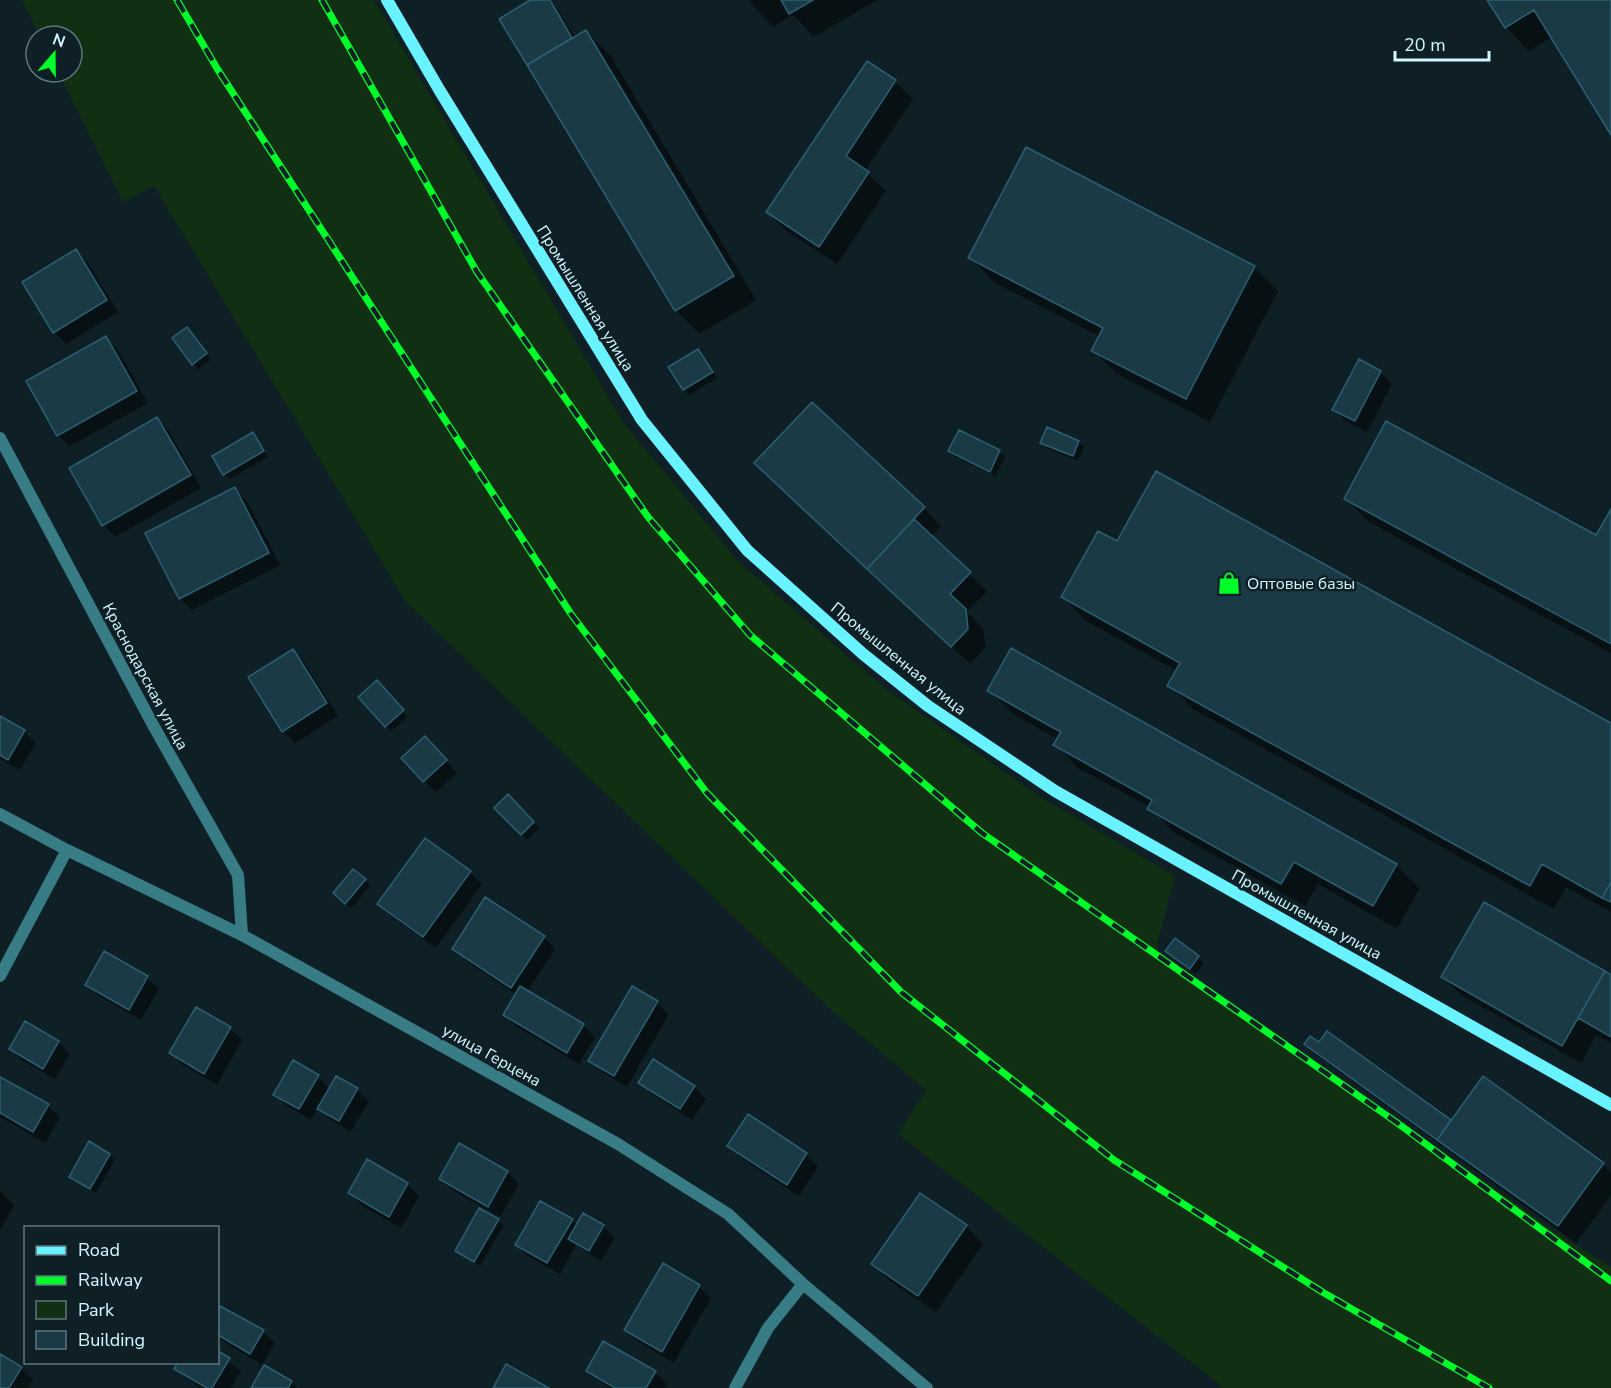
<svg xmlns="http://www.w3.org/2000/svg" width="1611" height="1388" font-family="'Nunito Sans',sans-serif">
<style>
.green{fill:#112f12}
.shadow{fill:#0007}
.building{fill:#1a3a46;stroke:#2b6072;stroke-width:1.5}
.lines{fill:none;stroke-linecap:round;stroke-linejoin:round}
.street{stroke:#387d85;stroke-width:12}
.secondary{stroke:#69f2ff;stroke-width:12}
.rail-casing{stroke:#00fd29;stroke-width:7}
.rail{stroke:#0e2025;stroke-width:4.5;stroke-dasharray:14;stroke-linecap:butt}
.labels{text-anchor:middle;stroke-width:5;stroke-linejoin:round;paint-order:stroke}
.street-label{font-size:16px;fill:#d2f7ff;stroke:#0e2025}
.poi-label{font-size:16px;fill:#d2f7ff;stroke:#0e2025;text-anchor:start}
</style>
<rect width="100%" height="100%" fill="#0e2025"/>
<path class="green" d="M22,0H374L623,422L737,560L888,691L1042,798L1175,876L1157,944L1159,953L1556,1232L1611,1267V1388H1224L898,1134L926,1090L833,1012L406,602L154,186L123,202L58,72H72V36H40Z"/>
<path class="shadow" d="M533,0H551L576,38L586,31L610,55L756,300L700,334L676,310L501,20Z
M748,0H877L814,37L793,15L773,27Z
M1489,0H1611V132L1552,37L1529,51L1506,27Z
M867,63L895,82L913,99L865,171L886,191L837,264L785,230L767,212Z
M76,251L88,263L118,312L66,344L54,332Z
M970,258L1254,267L1278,291L1210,422L1117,374L1093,350L1100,337L994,282Z
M187,329L211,360L198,369L193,364Z
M106,338L118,350L148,403L70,446L58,435Z
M698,351L717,378L689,395L684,389Z
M1380,372L1392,384L1367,432L1346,421L1334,410Z
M157,419L169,431L201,488L115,537L103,525Z
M1047,429L1079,442L1084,448L1078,461L1047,448L1042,443Z
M253,433L268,457L230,479L224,474Z
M950,451H999L1005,457L995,476L956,457Z
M774,481L924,508L941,526L931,537L987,591L967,612L983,629L986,647L970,664Z
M235,489L247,501L280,565L192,610L180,598Z
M1346,499L1596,537L1611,510V653L1369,522Z
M1118,543L1611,725V912L1566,887L1554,909L1193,709L1169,685L1177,671L1086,621L1063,597Z
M292,650L304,662L338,716L295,743L283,731Z
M382,688L408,717L391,731L386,726Z
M989,690L1396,865L1420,888L1397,929L1318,884L1305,906L1173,832L1150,807L1078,768L1055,744L1058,739L1013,714Z
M0,718L24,731L36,743L20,770L0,759Z
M437,750L457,773L436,792L424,781Z
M508,796L539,828L527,840L496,808Z
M470,872L482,884L436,948L391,916L379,904Z
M365,880L370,886L351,908L340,899Z
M544,937L555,949L527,992L583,1025L595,1037L579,1064L517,1027L505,1015L517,995L465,960L454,948Z
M1175,940L1204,963L1196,974L1167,951Z
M1611,976V1043L1596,1035L1581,1063L1461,995L1443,977Z
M147,978L159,989L141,1020L99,996L87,984Z
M633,988L657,1003L669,1014L627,1087L602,1072L590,1060Z
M196,1009L230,1029L242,1040L217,1085L183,1065L171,1053Z
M1327,1033L1451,1122L1603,1164L1611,1173V1195L1576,1243L1318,1056L1306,1044H1319Z
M58,1042L70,1054L55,1079L23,1061L11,1049Z
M318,1077L330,1089L357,1090L369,1101L351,1132L331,1120L318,1108L311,1120L287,1106L275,1094Z
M0,1078L48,1106L60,1117L45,1143L0,1117Z
M640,1083L694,1087L706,1099L692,1120L652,1094Z
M748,1116L806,1155L818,1166L799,1196L741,1158L729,1146Z
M110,1155L115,1160L96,1193L71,1176Z
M507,1172L519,1184L500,1217L452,1190L441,1179Z
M407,1184L419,1196L401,1228L361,1205L349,1193Z
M0,1191L14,1205L0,1230Z
M498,1220L503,1226L480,1266L457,1251Z
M572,1220L577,1226H603L615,1238L601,1261L576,1245L560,1274L528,1256L517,1245Z
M966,1226L983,1244L936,1312L891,1282L873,1264Z
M699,1286L711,1298L674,1363L638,1342L626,1330Z
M221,1308L263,1332L275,1343L262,1365L218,1338V1314Z
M218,1353L241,1371L231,1388H200L176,1369L218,1362Z
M0,1356L21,1368L33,1380L28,1388H0Z
M588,1371L655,1372L667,1384L664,1388H609Z
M291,1382L297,1388H253Z"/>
<path class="building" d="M530,0H550L572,38L527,65L499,19Z
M781,0H813L789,14Z
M1487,0H1611V135L1534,10L1505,28Z
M586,30L734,276L675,311L527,65Z
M867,61L896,80L846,156L869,172L819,247L766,212Z
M1026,147L1255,266L1186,399L1091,351L1103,328L968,258Z
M76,249L107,300L53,333L22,282Z
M187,327L207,353L192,365L172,338Z
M106,336L137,391L57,436L26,381Z
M698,349L713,372L683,390L668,367Z
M1359,359L1381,371L1355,421L1332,410Z
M812,402L925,507L867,569L754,463Z
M157,417L191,475L102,526L69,468Z
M1386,421L1596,535L1611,509V644L1344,499Z
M1047,427L1079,441L1073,456L1040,443Z
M959,430L1000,450L990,472L948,451Z
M253,432L264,451L223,475L212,456Z
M1156,471L1611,723V882L1602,898L1542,864L1530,886L1167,686L1180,663L1061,597L1098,531L1117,541Z
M235,487L269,553L179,599L145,533Z
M914,519L971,572L950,594L966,609L968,629L951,647L867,569Z
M1011,648L1397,864L1373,906L1294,862L1281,884L1147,809L1152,800L1053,745L1061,732L987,691Z
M293,649L327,703L282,732L248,677Z
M377,680L404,710L385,727L358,697Z
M0,716L25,730L8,760L0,755Z
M425,736L447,760L423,782L401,758Z
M508,794L534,822L521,835L494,808Z
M425,838L471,871L423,937L377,904Z
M353,869L366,879L345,904L333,893Z
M1611,882V902L1602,898Z
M485,897L545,936L511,988L452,949Z
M1484,902L1605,971L1562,1046L1441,977Z
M1175,938L1199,956L1190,969L1165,951Z
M104,951L148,976L129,1010L85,985Z
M1605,971L1611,975V1037L1578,1018Z
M520,986L584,1024L567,1053L503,1015Z
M632,986L658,1001L614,1076L588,1061Z
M196,1007L231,1027L204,1074L169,1053Z
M25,1021L59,1041L43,1069L9,1049Z
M1327,1031L1451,1120L1437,1140L1304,1044L1310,1036L1319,1042Z
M653,1059L695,1086L680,1109L638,1083Z
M293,1060L319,1075L299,1109L273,1095Z
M336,1076L358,1088L339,1121L317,1109Z
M1483,1076L1604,1163L1558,1226L1437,1140Z
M0,1077L49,1104L33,1132L0,1113Z
M748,1114L807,1153L787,1185L727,1146Z
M89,1141L110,1154L90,1189L69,1177Z
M459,1143L508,1171L488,1207L439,1179Z
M367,1159L408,1183L389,1217L348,1193Z
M920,1193L967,1225L918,1296L871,1264Z
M540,1201L573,1219L547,1263L515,1245Z
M479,1208L499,1219L474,1262L455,1251Z
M583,1213L604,1225L589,1251L568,1239Z
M663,1263L700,1285L662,1352L624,1330Z
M220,1306L264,1330L250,1354L218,1335V1311Z
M603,1341L656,1371L646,1388H615L586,1371Z
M218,1351L230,1358L212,1388H207L174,1369L178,1362H218Z
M0,1354L22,1367L9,1388H0Z
M506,1364L549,1388H493Z
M264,1365L292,1381L288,1388H251Z"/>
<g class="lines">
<path class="street" d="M0,438L153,725L238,875L242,935
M0,814L67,850L242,935L618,1144L728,1214L803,1284L927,1388
M0,976L67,850
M735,1388L768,1328L803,1284"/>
<path class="secondary" d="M387,0L440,91L642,420L747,550L863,654L928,706L1055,791L1611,1105"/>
<g class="rail-casing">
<path id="rail" d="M177,0L218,70L571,614L707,793L901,992L1114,1160L1324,1293L1489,1388
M322,0L477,272L648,517L750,635L982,833L1396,1122L1611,1281"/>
</g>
<use href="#rail" class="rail"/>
</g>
<defs>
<g id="shop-bare" transform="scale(1.8)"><path d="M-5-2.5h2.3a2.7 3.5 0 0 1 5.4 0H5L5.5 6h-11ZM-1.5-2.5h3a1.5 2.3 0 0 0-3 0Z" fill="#00fd29" stroke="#0e2025" stroke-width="2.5" paint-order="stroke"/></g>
</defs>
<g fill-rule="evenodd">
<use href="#shop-bare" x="1229" y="583"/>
</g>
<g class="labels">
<g class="street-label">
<text transform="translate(586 298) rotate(58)" y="6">Промышленная улица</text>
<text transform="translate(899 658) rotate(39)" y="6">Промышленная улица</text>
<text transform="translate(146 676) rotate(62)" y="6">Краснодарская улица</text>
<text transform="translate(1307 914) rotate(29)" y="6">Промышленная улица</text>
<text transform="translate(492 1055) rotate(29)" y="6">улица Герцена</text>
</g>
<g class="poi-label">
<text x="1247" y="589">Оптовые базы</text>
</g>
</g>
<rect x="24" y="1226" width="195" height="138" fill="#0e2025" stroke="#5c767c" stroke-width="1.5"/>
<rect x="36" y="1246" width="30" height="9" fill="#69f2ff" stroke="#5c767c" stroke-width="1.5"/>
<text x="78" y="1256" font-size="18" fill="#d2f7ff">Road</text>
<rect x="36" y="1276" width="30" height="9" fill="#00fd29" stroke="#5c767c" stroke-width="1.5"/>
<text x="78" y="1286" font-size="18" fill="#d2f7ff">Railway</text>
<rect x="36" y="1301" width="30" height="18" fill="#112f12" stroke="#5c767c" stroke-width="1.5"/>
<text x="78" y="1316" font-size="18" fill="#d2f7ff">Park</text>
<rect x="36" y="1331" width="30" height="18" fill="#1a3a46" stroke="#5c767c" stroke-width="1.5"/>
<text x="78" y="1346" font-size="18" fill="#d2f7ff">Building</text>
<g transform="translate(54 54) rotate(20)"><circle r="28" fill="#0e2025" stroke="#5c767c" stroke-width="1.5"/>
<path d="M0-4.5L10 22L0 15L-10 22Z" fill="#00fd29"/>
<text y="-9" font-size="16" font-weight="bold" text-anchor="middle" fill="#d2f7ff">N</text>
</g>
<path d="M1395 51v9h94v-9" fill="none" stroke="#d2f7ff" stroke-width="3"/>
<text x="1404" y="51" font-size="18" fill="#d2f7ff" stroke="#0e2025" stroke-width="4.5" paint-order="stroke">20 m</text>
</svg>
